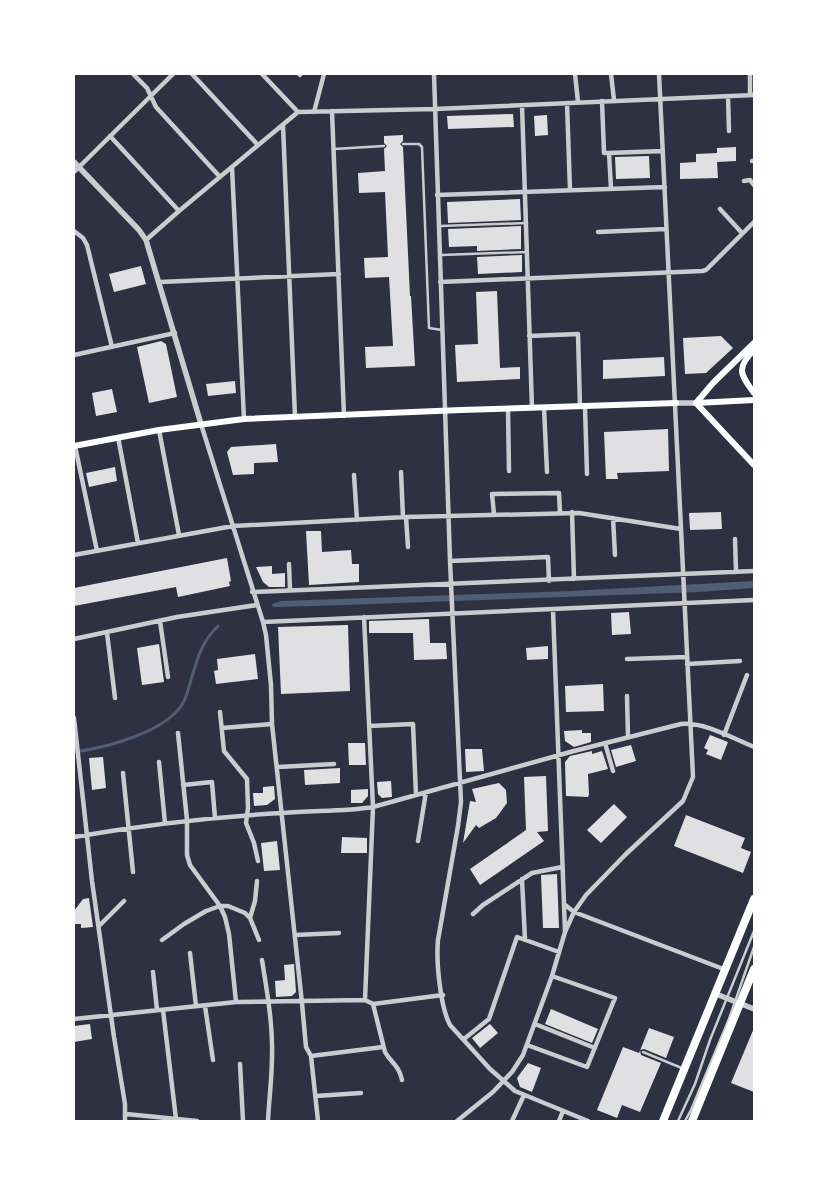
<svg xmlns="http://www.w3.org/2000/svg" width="828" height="1195" font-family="'Varela Round',sans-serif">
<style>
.water{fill:#4f5d75}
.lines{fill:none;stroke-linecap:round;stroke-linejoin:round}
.stream{stroke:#4f5d75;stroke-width:3}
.building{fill:#e0e0e3}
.service{stroke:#caccd0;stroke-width:2.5}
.minor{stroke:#caccd0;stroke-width:4.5}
.tertiary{stroke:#caccd0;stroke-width:5.5}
.secondary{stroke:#fff;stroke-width:6}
.primary{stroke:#fff;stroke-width:8}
</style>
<rect width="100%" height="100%" fill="#2d3142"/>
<path class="water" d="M754,581V588L699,592L317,606L275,607H273L272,604L281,601L571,591Z"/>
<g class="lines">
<path class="stream" d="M74,752C105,748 172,731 185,699C194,675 197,645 218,626"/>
</g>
<path class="building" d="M513,114L514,127L448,129L447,116Z
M547,115L548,135L535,136L534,116Z
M403,135V141L400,144L403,147L410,296H411L415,366L366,368L365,347L393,346L389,277L365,278L364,258L388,257L385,192L359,193L358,173L385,171L384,149L387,146L384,143V136Z
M736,147V161L717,162L718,178L680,179V163L696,162V154L717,153V148Z
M649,156L650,178L616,179L615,157Z
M520,199L521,220L448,223L447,202Z
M521,226V249L477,251V246L449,247L448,229Z
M522,255V272L478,274L477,257Z
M141,266L146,284L114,292L109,274Z
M497,291L500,368L520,367V379L457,382L455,345L478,344L476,292Z
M721,336L733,348L706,373L685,374L683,338Z
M161,341L166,344L177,397L149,403L137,347Z
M664,357L665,376L603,379V360Z
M235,381L236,393L208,396L206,384Z
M112,389L117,412L96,416L92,393Z
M668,429L669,471L617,473L618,479H606L604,432Z
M276,444L278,462L254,463V474L233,475L227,452L231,447Z
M115,467L117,481L89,487L86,473Z
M721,512L722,529L690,530L689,513Z
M306,531H321L322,552L351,550L352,564H359V582L309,585Z
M227,558L231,581L229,582L230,586L178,597L176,587L74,606V588Z
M272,566V574L285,573V587H269L263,582L256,567Z
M629,612L631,634L612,635L611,613Z
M429,619L430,643H446L447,659L414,660L413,633H369V621Z
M348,625L350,691L281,694L278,627Z
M159,644L164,682L142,685L137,648Z
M548,646V659L527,660L526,648Z
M255,654L258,679L216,684L214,671L218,670L217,659Z
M603,684L604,711L566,712L565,686Z
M582,730V733H591V742L574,747L565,741L564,731Z
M710,735L728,742L721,760L706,754L708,750L704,748Z
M348,743H365L366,765H349Z
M631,745L636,761L616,767L611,750Z
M465,749H482L484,771L466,772Z
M592,751V754L602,751L608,769L588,774L589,794L588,797L566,796L565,762L570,756Z
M103,757L106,788L92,790L89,758Z
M340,768V783L305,785L304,770Z
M546,776L548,831L537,832L544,841L480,885L470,869L526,830L524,777Z
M391,781L392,797L382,798L378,794L377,782Z
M499,783L506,790L507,803L496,818L479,828L476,825L463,843L470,801L476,802L472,789Z
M274,786L275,799L267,805L254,806L253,793H263V787Z
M368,789V796L362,803H351V790Z
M614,804L627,817L601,843L587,830Z
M686,815L745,838L741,848L751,852L743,873L674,846Z
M342,837L367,838V853H341Z
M277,841L280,870L264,871L261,843Z
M557,874L559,928H543L541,875Z
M89,898L93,927L81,928V924H74V911L83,899Z
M294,964L296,992L292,996L276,997L275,981L285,980L284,965Z
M551,1009L598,1029L592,1043L545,1024Z
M90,1024L92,1039L74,1042V1026Z
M490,1024L498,1033L480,1048L472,1038Z
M649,1028L674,1037L666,1058L644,1049L640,1050L641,1055L661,1063L640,1112L622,1105L617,1118L597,1110L623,1047L639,1053Z
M754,1028V1092L731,1083Z
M528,1063L541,1068L532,1092L520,1087L517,1078Z"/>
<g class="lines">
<path class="service" d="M403,144H419L422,147L429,328L442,330
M334,149L384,146
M440,226L527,223
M441,255L527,252
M643,1052L684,1069
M678,1121L695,1084L710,1040L754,931
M685,1121L691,1110L729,1019L754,947"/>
<path class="minor" d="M133,74L147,88L156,107L220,177
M192,74L258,145
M262,74L298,112L435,109L754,95
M299,74L300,75
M434,74L450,561L461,802L458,826L438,940C436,961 440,1006 450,1025L490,1069L515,1091L588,1121
M575,74L578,102
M611,74L614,100
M750,74V95
M728,96L729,131
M602,101L604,153H609L611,188
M567,103L570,190
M522,105L532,408
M332,111L344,416
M314,112L324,74
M283,125L295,417
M110,136L179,211
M609,153L663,151
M752,161H754
M232,167L244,419
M74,172L173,74
M744,181L750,180L754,185
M437,195L665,187
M720,209L742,233
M74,231L83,238L87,245L112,347
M598,232L666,229
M146,240L179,211L298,112
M160,282L339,274
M440,282L702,271L706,270L754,222
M529,336L578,334L580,407
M74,355L175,333
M585,407L587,474
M544,408L547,472
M508,409L509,471
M201,424L263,622L266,635L271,685L272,724L302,1003L306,1047L311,1056L318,1121
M159,430L179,535
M118,437L138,543
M75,446L97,551
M401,472L403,517
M354,475L357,520
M572,512L574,579
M494,514L492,494L559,493L560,512
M406,517L408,547
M613,518L615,555
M735,539L736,572
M74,555L233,526L406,517L579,513L681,529
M450,561L548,557L549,581
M289,564L290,590
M252,592L754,571
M553,610L565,931
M364,617L373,807L365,1000
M160,621L168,677
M263,622L754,600
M107,633L115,698
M74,639L177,617L257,605
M627,659L687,657
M687,664L740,661
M627,696L628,737
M220,712L224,751L247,779L248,808L246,823L254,843L258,861
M74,718L92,881L114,1037L125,1104V1121
M369,726L413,724L416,795
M222,728L272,724
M178,733L187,820V855L190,865L220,906L225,917L229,934L236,1002
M724,735L747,675
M605,743L613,771
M159,762L165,823
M278,767L334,764
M123,773L133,872
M183,785L212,782L215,818
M74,837C143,825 212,817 282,813C312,810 343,812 373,807L574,751L681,724C705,722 732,738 754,747
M418,841L426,792
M522,879L525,940
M564,904L574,912L726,970
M473,914L483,905L532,873L562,867
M250,918L255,901L257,881
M99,926L124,901
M295,935L339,933
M162,940L184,924L206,911L220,906H228L245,913L250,918L259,940
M190,953L196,1006
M262,960C267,992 273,1024 272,1056C272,1078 269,1099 268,1121
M153,972L157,1010
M373,1004L385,1052C391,1063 399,1065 402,1080
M205,1006L213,1060
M163,1010L176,1119
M74,1019L236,1002L365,1000L373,1004L443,995
M535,1024L595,1048
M464,1039L489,1019L517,937L559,952
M527,1045L587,1067L615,998L552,976
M311,1056L383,1047
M240,1064L243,1121
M316,1096L361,1093
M126,1114L197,1121
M457,1121L493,1092L512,1072L523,1055L552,976L565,932L574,912L586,895L626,854L683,801L693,777L659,74
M512,1121L524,1095
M559,1121L563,1111"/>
<path class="tertiary" d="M74,162L139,230L146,240L201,424
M676,403H696
M716,994L754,1009"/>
<path class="secondary" d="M754,350C736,368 740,374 754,393
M696,403L754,465
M696,403L713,383L754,343
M696,403L754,400
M74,446L159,430L244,419L461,410L676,403"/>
<path class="primary" d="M663,1121L754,899
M692,1121L754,969"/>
</g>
<rect width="828" height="1195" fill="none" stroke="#ffffff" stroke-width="150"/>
</svg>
